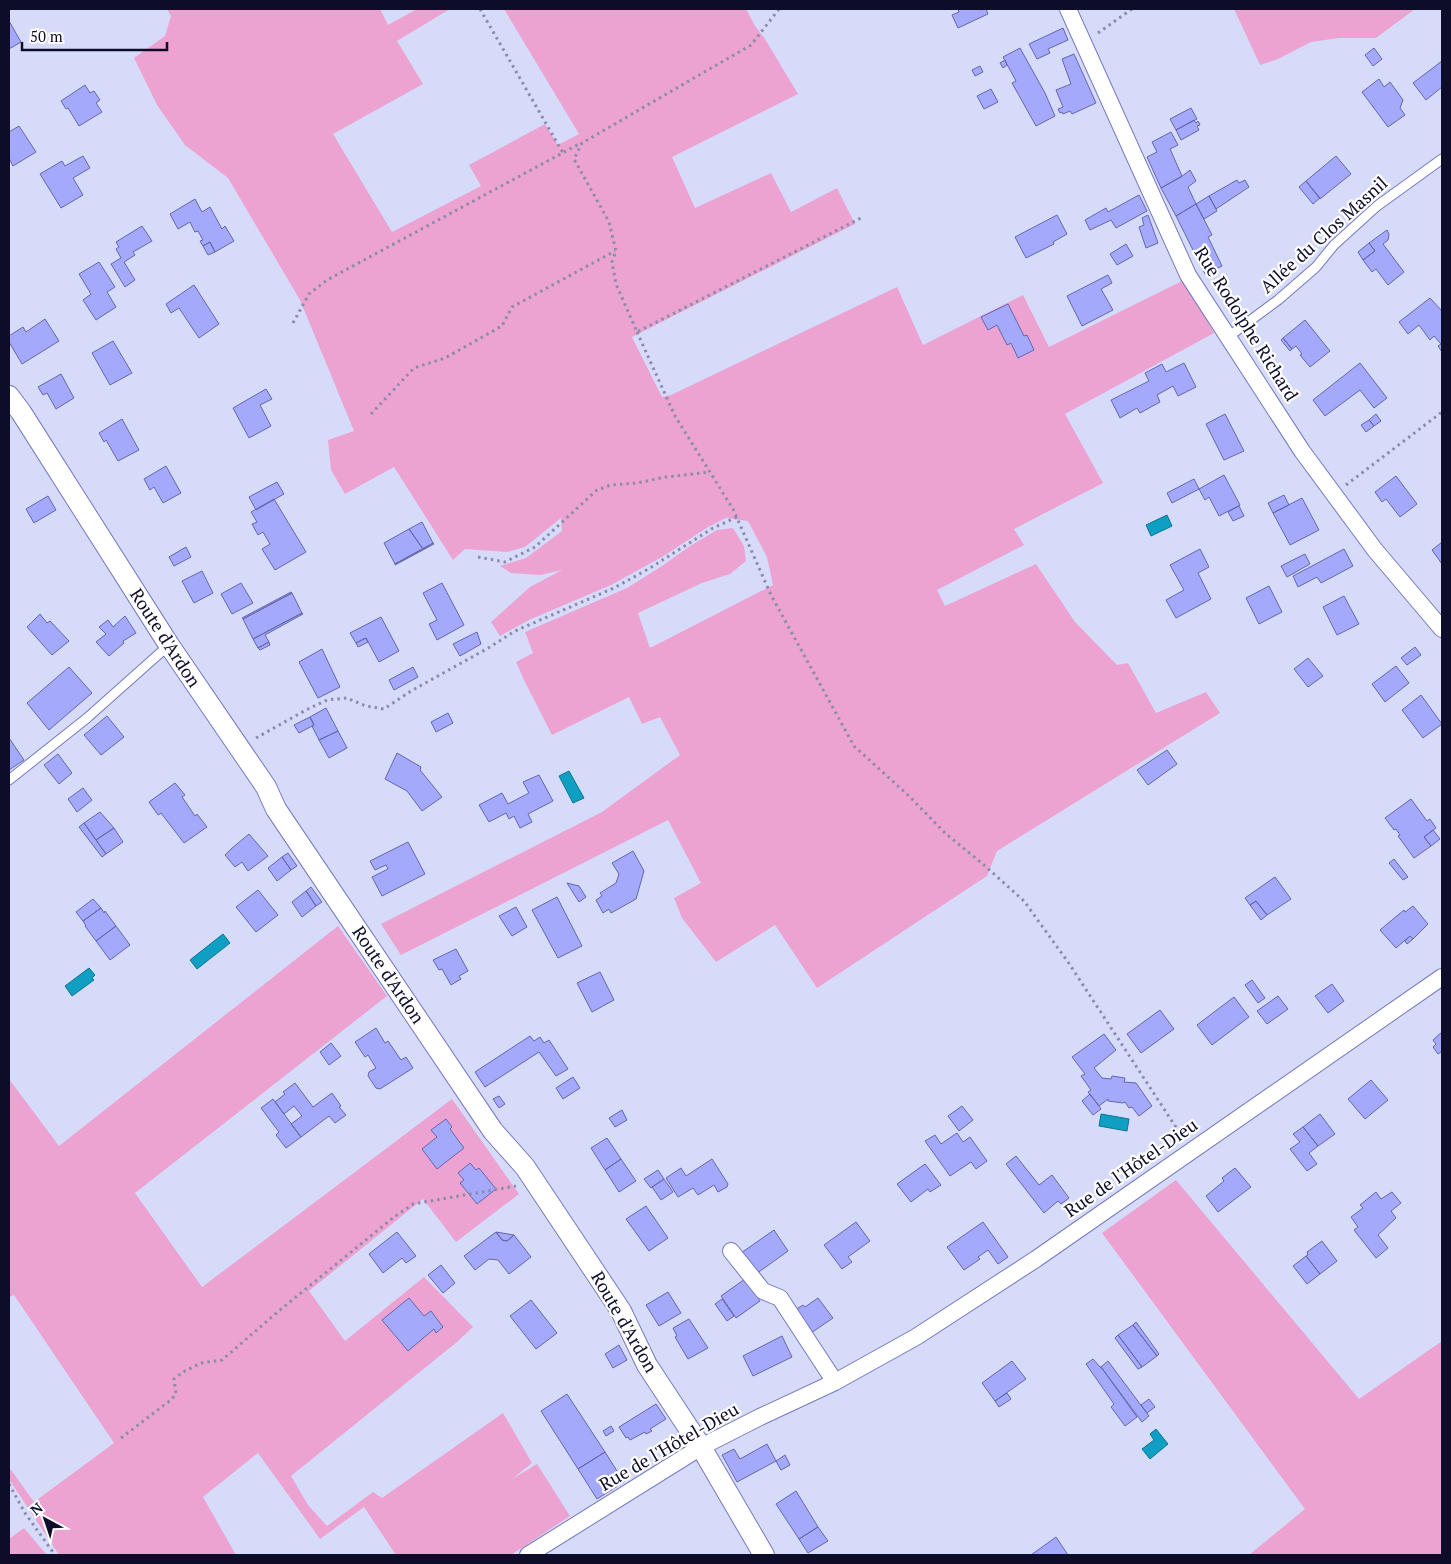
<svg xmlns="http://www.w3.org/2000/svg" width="1451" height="1564" font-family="'PT Serif',serif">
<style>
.green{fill:#eca3d2}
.water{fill:#0e9fc2;stroke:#0e7394}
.building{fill:#a5a9fc;stroke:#6466ac}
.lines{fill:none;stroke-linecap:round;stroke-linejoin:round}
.service-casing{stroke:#7679c1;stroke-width:11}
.minor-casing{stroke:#7679c1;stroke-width:18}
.tertiary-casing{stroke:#7679c1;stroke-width:22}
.path{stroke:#8a8caa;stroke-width:3;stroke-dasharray:2.5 4;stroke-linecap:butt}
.service{stroke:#fff;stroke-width:9}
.minor{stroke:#fff;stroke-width:16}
.tertiary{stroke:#fff;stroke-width:20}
.labels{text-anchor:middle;stroke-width:4.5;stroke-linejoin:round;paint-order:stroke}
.street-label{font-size:18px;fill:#0e0d29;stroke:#fefefe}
</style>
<rect width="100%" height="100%" fill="#d7dbfa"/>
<path class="green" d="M167,9H380L388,25L417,9H450L397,41L423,84L333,134L392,232L481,186L469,165L545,124L558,145L579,134L504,9H746L755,26L765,39L798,94L672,157L695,208L771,173L791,212L837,188L855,224L632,337L662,397L671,395L897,287L923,345L1023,295L1049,347L1184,280L1214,333L1065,414L1103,483L1014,529L1024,545L937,590L945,606L1036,564L1075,622L1117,665L1128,663L1156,713L1206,692L1220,713L997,851L987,876L817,988L775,925L716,962L682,918L674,898L701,883L668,820L401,955L381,924L602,812L680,755L660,717L642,724L629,697L552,735L524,680L516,662L533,653L525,632L627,588L662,566L690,546L717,530L733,528L744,546L746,561L730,574L702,583L638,613L650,648L773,585L767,557L748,521L726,518L708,527L662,557L611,585L529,620L500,636L491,622L530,587L562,570L540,575L511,573L500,566L526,558L562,531L561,518L525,547L507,552L465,549L453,560L394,467L345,494L331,470L328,440L354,431L300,300L228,178L185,145L157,105L134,58L165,36L171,16Z
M1234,9H1415L1376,38H1339L1311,42L1278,59L1260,65Z
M338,926L387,996L135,1193L202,1287L452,1099L519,1194L456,1242L423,1199L309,1291L345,1341L424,1277L473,1327L457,1342L291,1476L308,1505L327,1526L373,1492L382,1498L503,1413L532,1463L512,1479L537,1464L570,1516L511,1555H396L364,1507L320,1539L258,1453L203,1497L236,1555H59L9,1479V1467L34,1502L114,1443L14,1295L9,1297V1079L59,1146Z
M1176,1180L1359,1399L1442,1341V1555H1249L1305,1509L1102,1233Z
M24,1528L47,1555H9V1539Z"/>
<path class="water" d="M1167,515L1172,526L1151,536L1146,525Z
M569,771L584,798L573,803L559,776Z
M223,934L230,943L197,969L190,960Z
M89,968L95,975L92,978L94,980L72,996L65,986Z
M1101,1114L1129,1119L1127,1131L1099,1126Z
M1156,1429L1168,1444L1150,1459L1142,1449L1154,1440L1150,1434Z"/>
<path class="building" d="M958,9H986L988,14L958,28L952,15L959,12Z
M9,21L21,42L9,49Z
M1063,28L1068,40L1048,49L1050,53L1037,59L1029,44Z
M1020,48L1045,93L1055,116L1036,126L1012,83L1016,81L1003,57Z
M1374,48L1382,59L1373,66L1365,55Z
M1074,54L1096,103L1072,114L1070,111L1063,114L1062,112L1060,113L1058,109L1063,107L1056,90L1071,84L1062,59Z
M1005,60L1007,65L1003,68L1000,63Z
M1442,61V87L1426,100L1413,83Z
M980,66L983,72L975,76L972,70Z
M1379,79L1384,87L1390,82L1403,100L1400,108L1405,115L1388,127L1362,92Z
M85,85L90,93L94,91L100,100L96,103L102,112L79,126L68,108L66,109L61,101Z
M991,89L998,102L984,109L977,96Z
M1191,108L1197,119L1176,130L1170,119Z
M1194,120L1196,123L1198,121L1200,125L1197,126L1199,130L1181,140L1176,130Z
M19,126L36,152L13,166L9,158V132Z
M1171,132L1178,145L1170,149L1182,176L1161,188L1147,157L1157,152L1152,142Z
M83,156L90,168L73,178L83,195L61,208L40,174L62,161L65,166Z
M1336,156L1351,174L1320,199L1306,181Z
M1190,170L1196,181L1188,187L1196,204L1176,216L1161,188L1181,177Z
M1237,180L1239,183L1245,180L1249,187L1216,209L1209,196Z
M1306,181L1320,198L1313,204L1299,187Z
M1139,195L1147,211L1116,228L1111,220L1090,230L1085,220L1106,208L1108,212Z
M1209,196L1217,211L1204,219L1196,204Z
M195,199L202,212L210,207L222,229L225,226L234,241L215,252L210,242L203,246L200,241L203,240L198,231L195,232L190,222L178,229L170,214Z
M1196,204L1212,235L1208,237L1222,266L1205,274L1176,216Z
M1057,215L1067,234L1053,242L1054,244L1026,258L1015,237Z
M1148,215L1158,243L1146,248L1139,227L1144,225L1142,218Z
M142,226L152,241L133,252L135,255L124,262L135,280L125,287L111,264L121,258L116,249L119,247L116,242Z
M1387,230L1389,234L1388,240L1383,244L1404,272L1388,285L1376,269L1372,272L1363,260L1375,251L1369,243Z
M210,242L215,252L208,255L203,246Z
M1369,243L1375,251L1363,260L1358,252Z
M1126,244L1133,256L1117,265L1110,254Z
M99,262L115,287L107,292L116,307L96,320L83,300L91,294L79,274Z
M1108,275L1112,283L1101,289L1113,310L1082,326L1067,296Z
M194,285L219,324L199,338L179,308L171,313L166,304Z
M1430,298L1442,311V352L1438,346L1441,344L1434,336L1430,340L1419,325L1408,334L1399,322Z
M1008,304L1024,336L1027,335L1034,350L1018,358L1011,343L1007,345L997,325L988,330L981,317Z
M45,319L59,341L22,364L9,342V336L23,327L26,332Z
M1305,320L1330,351L1310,367L1300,355L1302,354L1296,346L1292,349L1283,338Z
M1283,338L1292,349L1290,351L1281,340Z
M113,341L132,373L110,385L92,353Z
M1184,363L1196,387L1178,396L1173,386L1157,395L1160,402L1140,413L1137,408L1120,418L1111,400L1149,381L1145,373L1162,364L1166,372Z
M1360,363L1387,398L1374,408L1360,390L1325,416L1313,400Z
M61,374L74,398L56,409L47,393L43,395L38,387Z
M266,389L272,399L260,405L271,426L249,438L233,408Z
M1225,414L1244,451L1224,460L1206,424Z
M1376,414L1381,421L1374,426L1369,420Z
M122,419L139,450L118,461L106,440L104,442L99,433Z
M1369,420L1374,426L1366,432L1361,425Z
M166,466L181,493L163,503L154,487L150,490L144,479Z
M1224,475L1240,505L1219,516L1209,497L1205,500L1199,489Z
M1396,476L1417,504L1400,517L1386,499L1382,502L1375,492Z
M1194,479L1199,489L1172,503L1167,493Z
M277,482L284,494L256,510L249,497Z
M1284,495L1289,505L1273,513L1268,503Z
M48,496L56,510L34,523L26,509Z
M1302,498L1319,530L1290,545L1273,513Z
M274,499L306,552L275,570L262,549L270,544L263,532L258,535L252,524L257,522L251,512Z
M1239,506L1244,516L1233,521L1228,512Z
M422,522L433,543L423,549L409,529Z
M409,529L423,549L395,564L384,543Z
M1442,542V564L1432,550Z
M433,543L434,544L395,565V564Z
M186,547L191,557L174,566L169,557Z
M1200,549L1209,567L1198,573L1211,599L1176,618L1166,600L1184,590L1170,565Z
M1344,549L1353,566L1321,583L1317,577L1298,587L1293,576Z
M1305,554L1310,564L1287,577L1281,566Z
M202,571L213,593L194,603L182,581Z
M241,583L253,603L232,614L221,594Z
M442,583L464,625L437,640L429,624L437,620L423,593Z
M1269,586L1282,612L1259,624L1246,598Z
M291,592L292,593L243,619L242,618Z
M292,593L302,613L253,639L243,619Z
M1344,596L1359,624L1337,635L1323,607Z
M302,613L303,614L265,635L269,642L258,648L253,639Z
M40,614L47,623L50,621L69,641L52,655L27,627Z
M125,616L136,633L123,641L124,643L109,656L96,642L106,634L99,627L108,620L113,627Z
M381,617L399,651L379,662L366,638L356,643L350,633Z
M477,632L481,644L460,656L453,644Z
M366,638L368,642L358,647L356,643Z
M269,642L270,645L260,650L258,648Z
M1415,647L1421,655L1407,665L1401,658Z
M322,649L340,687L318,698L299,662Z
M1308,658L1323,676L1308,687L1294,669Z
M1396,666L1409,683L1385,702L1372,684Z
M69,667L92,693L49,730L27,703Z
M413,667L418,677L394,690L389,680Z
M1421,695L1442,724L1423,738L1402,710Z
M326,708L338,731L319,740L312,726L314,725L310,717Z
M448,713L453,723L436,732L431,722Z
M107,716L124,737L101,755L84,735Z
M310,717L314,725L299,733L294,725Z
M338,731L347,748L329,758L319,740Z
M9,738L24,760L9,770Z
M1167,750L1177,764L1148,785L1137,770Z
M397,753L421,767L420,770L442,797L422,811L407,791L385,779Z
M58,754L72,773L59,784L44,765Z
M539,775L553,801L528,814L532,822L520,828L514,816L509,819L506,813L489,822L479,805L502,793L508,804L529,793L523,782Z
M175,783L185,795L182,797L195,816L197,814L207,827L184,843L161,813L158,815L149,802Z
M83,788L92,800L77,812L68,799Z
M1411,799L1427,821L1430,819L1436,828L1424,837L1431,846L1414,858L1398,836L1400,835L1396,829L1394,830L1385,818Z
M100,812L114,828L96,840L84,823Z
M84,823L106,854L102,857L79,827Z
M114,828L123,842L106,854L96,840Z
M1433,830L1440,839L1431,846L1424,837Z
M249,834L268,856L248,871L242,862L235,867L225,855L231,849Z
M408,842L425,874L382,896L372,877L388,869L386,865L375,870L370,861Z
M633,851L644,871L636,899L611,913L609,909L603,913L596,900L602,896L600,893L616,883L619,874L612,863Z
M288,853L297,866L291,870L282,857Z
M282,857L291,870L277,881L268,868Z
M1394,859L1408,877L1403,880L1389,863Z
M1275,877L1291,899L1267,915L1256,901L1250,905L1245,898Z
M567,883L579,886L586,897L579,902Z
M311,887L322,902L316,906L306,891Z
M258,890L278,915L256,932L236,907Z
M306,891L316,906L302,917L292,902Z
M557,897L582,946L558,958L532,910Z
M93,899L101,908L83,921L76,912Z
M1256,901L1267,915L1261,920L1250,905Z
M1413,906L1428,924L1413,939L1410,936L1396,948L1380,930L1404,910L1405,912Z
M516,907L527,927L512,936L499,916Z
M101,908L104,913L105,911L116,926L96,941L85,926H86L83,921Z
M116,926L130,945L110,960L96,941Z
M1410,936L1413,939L1407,944L1405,941Z
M456,949L468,971L459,976L461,979L451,985L442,969L439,970L433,960Z
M600,972L614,1000L592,1012L577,983Z
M1252,980L1265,998L1258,1003L1245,985Z
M1332,984L1344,1001L1328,1013L1315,996Z
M1278,996L1288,1009L1267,1024L1257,1011Z
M1234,997L1249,1017L1212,1045L1197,1025Z
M1160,1010L1174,1029L1141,1053L1127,1034Z
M376,1028L385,1043L388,1041L401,1060L406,1057L413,1068L380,1089L376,1088L368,1076L369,1072L376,1068L368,1055L365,1057L355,1042Z
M1442,1032V1051L1438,1054L1433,1047L1436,1044L1433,1040Z
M1104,1034L1116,1050L1094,1068L1102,1078L1111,1079L1112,1076L1125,1078L1124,1082L1136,1083L1152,1106L1139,1116L1132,1107L1129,1108L1125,1102L1123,1103L1108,1101V1099L1099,1106L1088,1092L1091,1090L1081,1076L1085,1074L1072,1057Z
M530,1036L534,1041L540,1037L544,1043L549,1040L568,1069L556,1076L539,1052L485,1087L475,1072Z
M331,1043L341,1056L329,1065L320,1052Z
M573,1077L580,1088L563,1099L556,1088Z
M1371,1080L1388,1100L1365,1119L1348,1099Z
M295,1083L313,1107L332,1093L341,1106L339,1107L346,1115L335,1123L329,1116L301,1137L291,1124L302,1116L294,1106L284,1114L275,1102L285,1094L283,1092Z
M1090,1094L1101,1109L1093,1115L1082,1101Z
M499,1096L505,1104L499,1108L493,1099Z
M273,1099L301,1137L286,1148L276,1135L279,1132L261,1108Z
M962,1106L973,1120L959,1131L948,1116Z
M622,1110L627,1120L615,1127L609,1118Z
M1320,1114L1335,1134L1318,1146L1303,1127Z
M446,1119L452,1127L450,1129L464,1148L437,1169L422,1149L437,1137L431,1130Z
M1303,1127L1318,1146L1309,1153L1317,1164L1307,1171L1290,1149L1300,1142L1293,1134Z
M957,1133L963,1142L970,1137L987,1161L976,1169L971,1162L950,1176L925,1141L935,1135L941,1144Z
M607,1138L621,1159L605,1170L591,1148Z
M1016,1156L1039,1185L1052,1175L1069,1198L1061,1204L1058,1201L1044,1213L1006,1164Z
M621,1159L636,1181L619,1192L605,1170Z
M712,1159L728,1184L727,1187L718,1192L714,1185L698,1195L693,1188L678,1197L666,1178L681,1168L686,1176Z
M470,1163L476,1170L479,1168L496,1189L477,1204L460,1183L464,1180L458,1173Z
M925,1164L941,1185L930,1192L928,1189L911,1202L897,1184Z
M1235,1168L1251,1187L1218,1212L1206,1196L1224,1181L1222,1178Z
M658,1170L664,1179L651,1188L644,1179Z
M664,1179L673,1192L661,1200L652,1187Z
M1376,1192L1381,1199L1392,1192L1401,1203L1391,1211L1396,1218L1378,1235L1388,1248L1376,1258L1354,1230L1358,1227L1351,1217L1363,1208L1360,1205Z
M646,1206L668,1238L649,1251L626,1219Z
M856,1222L870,1241L848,1257L852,1262L842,1269L824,1245Z
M983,1222L1008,1257L998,1264L988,1250L978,1257L980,1259L964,1270L947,1247Z
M774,1230L788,1251L756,1274L741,1253Z
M397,1232L416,1256L406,1263L402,1258L383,1273L369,1254Z
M496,1232L502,1240L507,1241L514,1235L531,1257L509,1274L498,1260L489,1259L475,1270L464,1256Z
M496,1232L514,1235L507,1241L502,1240Z
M1322,1241L1337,1261L1320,1274L1306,1256L1308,1255L1307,1252Z
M1306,1256L1320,1274L1307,1284L1293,1266Z
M441,1265L455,1283L443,1293L428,1275Z
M745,1279L760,1301L736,1318L721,1296Z
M668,1292L681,1313L659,1326L646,1305Z
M409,1298L424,1316L431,1311L443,1327L436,1333L434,1329L408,1351L382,1320Z
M818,1298L833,1318L811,1333L795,1310L803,1305L805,1307Z
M722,1299L734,1316L727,1321L715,1304Z
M531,1300L557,1333L536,1349L510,1316Z
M689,1319L708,1348L688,1359L675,1337L677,1336L673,1328Z
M1136,1322L1159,1354L1157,1356L1133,1325Z
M1133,1325L1157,1356L1142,1367L1118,1335Z
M1118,1335L1142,1367L1138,1369L1115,1338Z
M782,1336L792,1357L753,1376L743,1356Z
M619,1345L627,1360L613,1368L605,1354Z
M1093,1359L1100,1367H1101L1137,1417L1125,1426L1111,1407L1114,1404L1086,1364Z
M1012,1361L1026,1379L995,1401L982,1383Z
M1108,1361L1149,1416L1142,1422L1101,1367Z
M1007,1393L1011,1399L999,1407L995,1401Z
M567,1394L605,1452L578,1469L541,1411Z
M1149,1399L1155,1407L1147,1413L1141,1405Z
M656,1404L666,1419L650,1429L652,1431L646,1434L645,1432L630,1440L628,1437L626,1438L619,1427Z
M611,1426L614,1431L606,1436L603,1431Z
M767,1444L776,1461L737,1482L722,1455L734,1449L740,1459Z
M605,1452L624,1482L597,1499L578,1469Z
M785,1455L790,1465L781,1470L776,1461Z
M796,1491L818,1527L799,1539L776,1504Z
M818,1527L828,1541L808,1553L799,1539Z
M1056,1537L1068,1555H1031Z"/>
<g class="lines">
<g class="service-casing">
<path id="service" d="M1228,337L1278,300L1316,267L1334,245L1377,206L1442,159
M9,780L87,718L169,645"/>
</g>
<g class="minor-casing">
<path id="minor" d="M1068,9L1188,275L1302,451L1375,550L1442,629
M731,1251L763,1291L780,1298L835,1382
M528,1555L701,1447L760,1417L835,1382L916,1337L1036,1259L1442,977"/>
</g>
<g class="tertiary-casing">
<path id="tertiary" d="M9,396L21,412L169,645L266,787L276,809L493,1131L525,1167L621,1311L647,1365L701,1447L764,1555"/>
</g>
<path class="path" d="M480,9L563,153
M779,9L751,45L582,143L574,159L609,222L616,251L612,262L616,284L637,332L861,218
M1098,33L1132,9
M293,323L309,294L327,280L581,143
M637,332L675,416L733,509L771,595L854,746L910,797L945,833L984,865L1024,901L1068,962L1183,1138
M371,414L414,368L445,358L502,326L512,307L615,251
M1346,485L1442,412
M478,557L505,562L535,547L597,490L611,485L637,483L666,477L710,472
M256,738L306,710L327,700L347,698L366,706L384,709L411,691L490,647L515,631L614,588L650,568L713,528L737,517
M121,1438L172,1399L176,1393L174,1379L183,1372L201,1363L222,1360L280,1310L394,1217L413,1204L516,1186
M9,1484L25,1513L55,1555"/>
<use href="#service" class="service"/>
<use href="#minor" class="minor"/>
<use href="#tertiary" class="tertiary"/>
</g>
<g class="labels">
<g class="street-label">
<text transform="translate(1324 235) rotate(-42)" y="6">Allée du Clos Masnil</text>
<text transform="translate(1246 324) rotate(58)" y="6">Rue Rodolphe Richard</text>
<text transform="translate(165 638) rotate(57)" y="6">Route d'Ardon</text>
<text transform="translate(388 975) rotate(56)" y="6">Route d'Ardon</text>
<text transform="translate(1131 1168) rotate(-35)" y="6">Rue de l'Hôtel-Dieu</text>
<text transform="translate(624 1322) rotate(60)" y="6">Route d'Ardon</text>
<text transform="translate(669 1447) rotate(-30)" y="6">Rue de l'Hôtel-Dieu</text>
</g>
</g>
<rect width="1451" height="1564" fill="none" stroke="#0e0d29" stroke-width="20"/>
<g transform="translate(45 1519) rotate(320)" stroke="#fefefe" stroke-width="4" paint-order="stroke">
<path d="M0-4L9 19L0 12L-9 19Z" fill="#0e0d29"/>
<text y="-8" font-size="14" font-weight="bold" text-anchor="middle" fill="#0e0d29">N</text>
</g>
<path d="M22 42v8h145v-8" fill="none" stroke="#0e0d29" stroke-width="2.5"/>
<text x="30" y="42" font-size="15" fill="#0e0d29" stroke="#fefefe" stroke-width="4" paint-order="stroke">50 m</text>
</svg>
